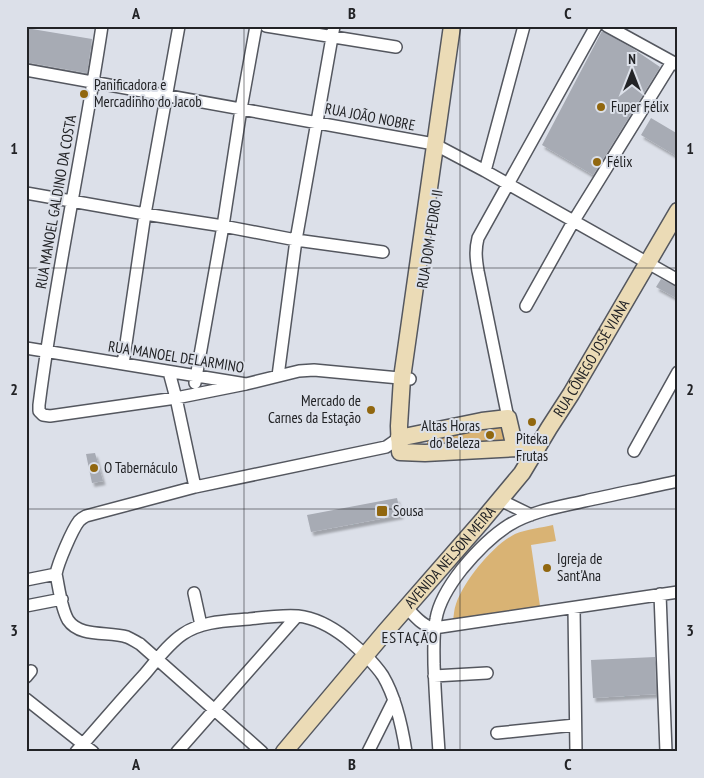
<svg xmlns="http://www.w3.org/2000/svg" width="704" height="778" font-family="'PT Sans Narrow',sans-serif">
<style>
.green{fill:#d9b374}
.building{fill:#a7abb4;filter:url(#shadow)}
.lines{fill:none;stroke-linecap:round;stroke-linejoin:round}
.street-casing{stroke:#54575f;stroke-width:14}
.secondary-casing{stroke:#54575f;stroke-width:19}
.street{stroke:#fff;stroke-width:11}
.secondary{stroke:#ebdbb6;stroke-width:16}
.grid{fill:none;stroke:#222326;stroke-width:1;stroke-opacity:0.55}
.poi-dot{fill:#91670f;stroke:#dce0e9;stroke-width:2}
.labels{text-anchor:middle;stroke-width:4;stroke-linejoin:round;paint-order:stroke}
.poi-label{font-size:15px;fill:#222326;stroke:#dce0e9;text-anchor:start}
.street-label{font-size:15px;fill:#222326;stroke:#dce0e9}
.neighbourhood-label{font-size:16px;letter-spacing:1px;fill:#222326;stroke:#dce0e9}
.neatline{fill:none;stroke:#222326;stroke-width:2}
.grid-label{font-size:16px;text-anchor:middle;font-weight:bold;fill:#222326}
</style>
<defs>
<filter id="shadow"><feDropShadow dx="2.5" dy="4" stdDeviation="1" flood-color="#0004"/></filter>
</defs>
<rect width="100%" height="100%" fill="#dce0e9"/>
<path class="green" d="M504,423L507,442L427,447V439Z
M553,525L556,541L531,545L540,606L453,620C454,615 454,609 456,604C464,581 493,545 515,534C527,529 541,528 553,525Z"/>
<path class="building" d="M26,28L92,39L87,73L26,62Z
M602,31L632,48L660,67L593,175L542,145Z
M651,118L678,134V157L641,135Z
M661,279L678,287V299L656,287Z
M95,453L103,481L92,483L86,454Z
M397,498L401,515L311,532L307,515Z
M655,657L656,694L593,698L591,660Z"/>
<g class="lines">
<g class="street-casing">
<path id="street" d="M102,26C83,153 55,278 39,405V411L43,415L50,416L176,398L246,384
M266,26L396,47
M607,26L678,65
M26,70L434,144L485,171L678,280
M485,171L524,26
M26,193L145,214L223,226L296,240L383,252
M526,306L573,222L672,62
M26,348L246,384L299,371L314,370L410,379
M123,364L145,214L179,26
M169,372L176,398L195,487
M278,376L296,240L334,26
M195,383L223,226L241,109L256,26
M508,418L478,271C476,259 475,250 478,238L596,26
M634,451L678,372
M500,500L531,515
M56,574C59,588 61,608 68,620C80,638 109,631 127,637C132,639 136,642 140,644L262,752
M26,580L56,574C58,563 72,530 79,521C82,518 82,518 86,516L195,487L386,447L399,438
M194,593L201,625
M660,594L666,752
M26,606L62,599
M406,607C414,615 423,627 434,628L678,592
M574,608L576,752
M434,676L487,673
M26,677L31,671
M26,699L93,752
M497,733L575,725
M76,752C99,726 121,700 144,675C156,661 168,644 183,634C202,621 227,621 249,619C265,617 282,615 298,616C316,618 332,627 346,638C359,649 373,661 383,676C396,698 402,726 406,752
M177,752L297,616
M368,752L394,700
M439,752C437,723 435,694 434,664C434,649 433,634 436,619C439,601 451,583 462,569C476,552 490,537 509,525C532,511 559,507 585,501C616,494 647,488 678,481"/>
</g>
<g class="secondary-casing">
<g id="secondary">
<path d="M452,26L402,378L399,426L400,452L425,453L537,447"/>
<path d="M399,438L482,421L508,418L515,448"/>
<path id="s1" d="M284,752L385,632L482,521L522,473L549,428L571,394L678,211"/>
</g>
</g>
<use href="#street" class="street"/>
<use href="#secondary" class="secondary"/>
</g>
<path class="grid" d="M244,26V752M460,26V752M26,268H678M26,509H678"/>
<g class="poi-dot">
<circle cx="84" cy="94" r="5"/>
<circle cx="601" cy="107" r="5"/>
<circle cx="597" cy="162" r="5"/>
<circle cx="371" cy="410" r="5"/>
<circle cx="532" cy="422" r="5"/>
<circle cx="490" cy="435" r="5"/>
<circle cx="94" cy="468" r="5"/>
<rect x="376" y="505" width="12" height="12" rx="2.5"/>
<circle cx="547" cy="568" r="5"/>
</g>
<g class="labels">
<g class="poi-label">
<text x="94" y="90">Panificadora e<tspan x="94" dy="17">Mercadinho do Jacob</tspan></text>
<text x="611" y="112">Fuper Félix</text>
<text x="607" y="167">Félix</text>
<text x="361" y="406" text-anchor="end">Mercado de<tspan x="361" dy="17">Carnes da Estação</tspan></text>
<text x="480" y="431" text-anchor="end">Altas Horas<tspan x="480" dy="17">do Beleza</tspan></text>
<text x="532" y="444" text-anchor="middle">Piteka<tspan x="532" dy="17">Frutas</tspan></text>
<text x="104" y="473">O Tabernáculo</text>
<text x="393" y="516">Sousa</text>
<text x="557" y="564">Igreja de<tspan x="557" dy="17">Sant'Ana</tspan></text>
</g>
<g class="street-label">
<text transform="translate(370 117) rotate(11)" y="5">RUA JOÃO NOBRE</text>
<text transform="translate(56 202) rotate(-80)" y="5">RUA MANOEL GALDINO DA COSTA</text>
<text transform="translate(430 239) rotate(-81)" y="5">RUA DOM PEDRO II</text>
<text transform="translate(176 357) rotate(9)" y="5">RUA MANOEL DELARMINO</text>
<text dy="5" stroke="none"><textPath href="#s1" startOffset="501">RUA CÔNEGO JOSÉ VIANA</textPath></text>
<text dy="5" stroke="none"><textPath href="#s1" startOffset="256">AVENIDA NELSON MEIRA</textPath></text>
</g>
<g class="neighbourhood-label">
<text x="410" y="643">ESTAÇÃO</text>
</g>
</g>
<rect width="704" height="778" fill="none" stroke="#dce0e9" stroke-width="55"/>
<g transform="translate(632 72)" stroke="#dce0e9" stroke-width="4" paint-order="stroke">
<path d="M0-4L9 19L0 12L-9 19Z" fill="#222326"/>
<text y="-8" font-size="14" font-weight="bold" text-anchor="middle" fill="#222326">N</text>
</g>
<rect x="28" y="28" width="648" height="722" class="neatline"/>
<g class="grid-label">
<text x="136" y="19">A</text>
<text x="352" y="19">B</text>
<text x="568" y="19">C</text>
<text x="14" y="154">1</text>
<text x="690" y="154">1</text>
<text x="14" y="395">2</text>
<text x="690" y="395">2</text>
<text x="14" y="636">3</text>
<text x="690" y="636">3</text>
<text x="136" y="770">A</text>
<text x="352" y="770">B</text>
<text x="568" y="770">C</text>
</g>
</svg>
